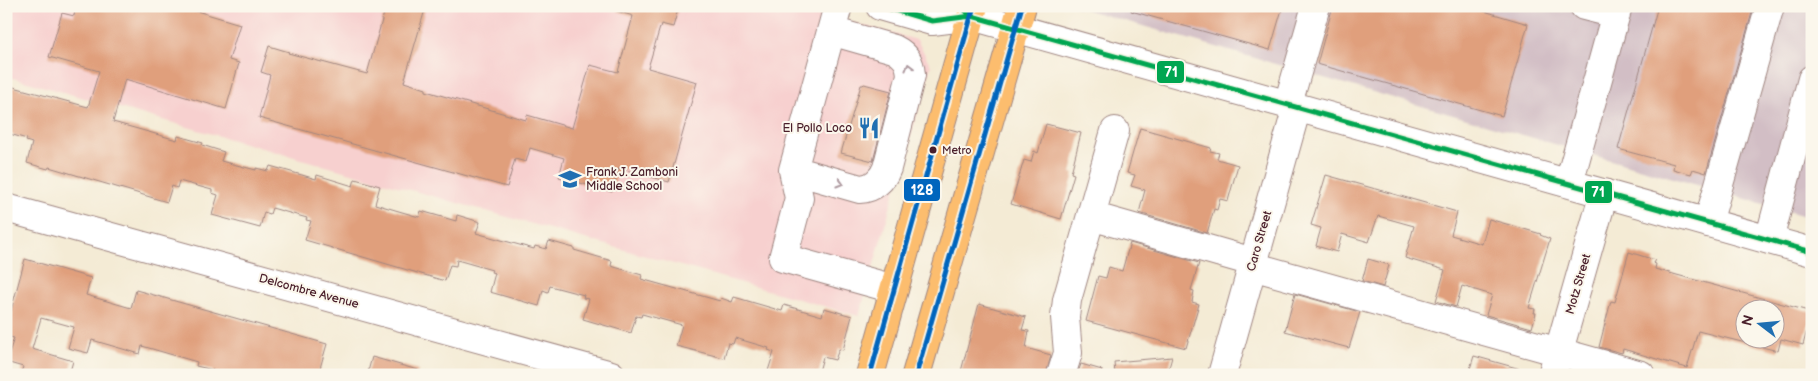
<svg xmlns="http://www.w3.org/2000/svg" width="1818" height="381" font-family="'Balsamiq Sans',sans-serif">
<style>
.built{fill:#f7d0cf}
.industrial{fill:#d2bec5}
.building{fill:#e09f7b;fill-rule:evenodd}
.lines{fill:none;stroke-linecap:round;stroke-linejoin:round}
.minor-casing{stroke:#9f8580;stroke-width:30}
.major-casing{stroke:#9f8580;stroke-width:30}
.minor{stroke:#fff;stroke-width:28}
.major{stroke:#fcbd6e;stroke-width:28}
.bus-1-casing{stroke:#fbf7ec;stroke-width:9}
.bus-2-casing{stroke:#fbf7ec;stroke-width:9}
.bus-1{stroke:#00a651;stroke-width:5}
.bus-2{stroke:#0065bd;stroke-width:5}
.oneway{stroke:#ae9aa0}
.bus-dot{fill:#4a1f2b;stroke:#fbf7ec;stroke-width:2}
.labels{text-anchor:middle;stroke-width:4;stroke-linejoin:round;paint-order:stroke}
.bus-label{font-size:11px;fill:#4a1f2b;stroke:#fbf7ec;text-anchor:start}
.poi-label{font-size:12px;fill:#4a1f2b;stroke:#fbf7ec;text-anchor:end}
.street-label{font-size:12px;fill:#4a1f2b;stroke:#fbf7ec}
.line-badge{stroke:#fbf7ec;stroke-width:2}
.badge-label{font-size:14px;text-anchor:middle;font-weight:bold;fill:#fff}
</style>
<rect width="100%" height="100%" fill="#fbf7ec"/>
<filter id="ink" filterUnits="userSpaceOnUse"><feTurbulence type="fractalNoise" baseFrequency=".02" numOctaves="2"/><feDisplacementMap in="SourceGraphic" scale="10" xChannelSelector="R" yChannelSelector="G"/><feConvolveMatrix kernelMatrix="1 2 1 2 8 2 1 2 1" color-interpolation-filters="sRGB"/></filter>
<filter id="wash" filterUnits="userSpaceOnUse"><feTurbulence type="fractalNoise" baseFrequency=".0096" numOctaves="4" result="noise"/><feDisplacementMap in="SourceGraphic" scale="20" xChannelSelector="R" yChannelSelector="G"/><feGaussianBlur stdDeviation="1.12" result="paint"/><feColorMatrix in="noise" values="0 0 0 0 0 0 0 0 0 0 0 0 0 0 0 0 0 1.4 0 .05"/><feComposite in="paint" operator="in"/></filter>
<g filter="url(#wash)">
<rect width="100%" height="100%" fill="#f4ebd5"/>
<path class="built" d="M6,6H791L917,40L931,66L859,316L6,76Z"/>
<path class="industrial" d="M1073,6H1812V218Z"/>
<g id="blocks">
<path class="building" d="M76,6H180L240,24L229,60L239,63L226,109L125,79L113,122L177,140L178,136L203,143L202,145L224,152L221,161L256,170V168L268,171L270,166L316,179L317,175L353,186L355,179L380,186L375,204L419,217L421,211L456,221L457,215L480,222L476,233L534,249L535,246L546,249L549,241L574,248V250L612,261L611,266L642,275L641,279L720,301L721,298L732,302L734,297L782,311L784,305L822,316L824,308L852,316L843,350L839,349L835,360L823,357L818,375H782L768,371L774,352L768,350L769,348L735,338L733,344L728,343L724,358L676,346L682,325L642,314L641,317L636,316L631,333L583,319L589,299L583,298L584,295L550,286L548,292L543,290L539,306L490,292L495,273L491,272L492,270L457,260L456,266L450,265L445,281L305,240L311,221L306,220L307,218L272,208L270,214L264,212L260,228L212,215L218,195L212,193V190L179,181L177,188L172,186L167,202L49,167L48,169L27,163L32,143L26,141L27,139L6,133V85L88,107L99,71L49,57L62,13L74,16Z
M386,6H426L404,82L426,89V91L526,120L527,115L572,128L590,65L618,72L633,16L617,11V6H679L673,27L661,24L648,68L697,82L669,182L619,168L612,192L559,177L564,158L530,148L526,162L515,159L507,187L259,118L270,75L261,72L269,46L289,52L288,53L367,74Z
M1132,6H1283L1270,50L1131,11Z
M1333,6H1467L1528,24L1502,116L1317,64Z
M1658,6H1754L1706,173L1693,169L1691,174L1673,169L1674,164L1618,149Z
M864,84L891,91L873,161L841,153L861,85H863Z
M1046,124L1081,133L1071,173L1074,174L1061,219L1011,204L1024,160L1031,162L1034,151L1038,153Z
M1140,128L1211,148L1210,151L1219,153L1217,159L1238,165L1228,201L1220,199L1217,210L1214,209L1207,233L1139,213L1145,190L1131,186L1135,175L1127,173Z
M1326,175L1457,212L1451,235L1482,244L1489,219L1541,234L1540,235L1550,239L1529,308L1535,309L1534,313H1536L1532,328L1486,315L1492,295L1462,286L1456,307L1436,301L1445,270L1405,258L1414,226L1378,216L1369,242L1342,234L1337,252L1316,246L1321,228L1311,225Z
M1130,243L1199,263L1191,290L1194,291L1192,302L1199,304L1186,348L1086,321L1098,276L1106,278L1109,267L1122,271Z
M1629,252L1655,260L1653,263L1656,264L1655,269L1812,312L1803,345L1781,339L1778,351L1698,331L1687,368L1623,349L1622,353L1599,347L1611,301L1615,302ZM1746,308H1776V338H1746Z
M25,259L91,278L86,295L131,308L136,290L327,344L318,375H212L213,370L196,366L197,362L142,346L140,354L92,340L88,353L68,348L74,327L41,318L32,349L73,361L69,375H30L21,372L23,367L6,362L14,338L6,336V329Z
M1368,259L1389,265L1383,287L1362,281Z
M1295,294L1360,312L1349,348L1285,331Z
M979,304L1026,317L1022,330L1029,331L1026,348L1051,355L1046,375H960Z
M1474,356L1524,370L1523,375H1468Z
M372,357L418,370L417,375H367Z
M1172,357L1167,375H1115L1114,362Z
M1081,364L1102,370L1101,375H1077Z"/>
</g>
</g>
<g filter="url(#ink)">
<use href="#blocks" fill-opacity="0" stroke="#9f8580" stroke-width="1"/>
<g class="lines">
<g class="minor-casing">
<path id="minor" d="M838,6L793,170L799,198L783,258L894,289
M880,6L932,21L972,16
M960,6L972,16L1812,252
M1584,6L1616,14
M1288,104L1316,6
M793,170L860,189C873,189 883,179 887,168L911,75C910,62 906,55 894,49L831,31
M1569,183L1618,6
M6,208L611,375
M1091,216L1253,262
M1708,223L1770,6
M1769,240L1812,79
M1252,266L1641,375
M1061,375L1068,353L1065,317L1067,300L1115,131
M1222,375L1297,107
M1552,375L1604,193"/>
</g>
<g class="major-casing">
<path id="major" d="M870,375L974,6
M916,375L1022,6"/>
</g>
<use href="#minor" class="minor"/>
<use href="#major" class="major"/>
<g class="bus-1-casing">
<path id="bus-1" d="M881,6L932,21L972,16
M960,6L972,16L1812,252"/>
</g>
<g class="bus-2-casing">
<path id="bus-2" d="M870,375L974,6
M916,375L1022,6"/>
</g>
<use href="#bus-1" class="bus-1"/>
<use href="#bus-2" class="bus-2"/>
</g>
<defs><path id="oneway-chevron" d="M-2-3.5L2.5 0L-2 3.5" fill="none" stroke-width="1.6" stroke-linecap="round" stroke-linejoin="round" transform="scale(1.25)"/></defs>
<g class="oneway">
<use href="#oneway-chevron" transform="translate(909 67) rotate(-105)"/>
<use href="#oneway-chevron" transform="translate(840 183) rotate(16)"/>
</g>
</g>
<defs>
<g id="restaurant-bare" transform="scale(1.725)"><path d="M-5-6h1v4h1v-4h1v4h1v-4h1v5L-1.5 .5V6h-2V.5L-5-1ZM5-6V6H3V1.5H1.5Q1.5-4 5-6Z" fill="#1f6fb2" stroke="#fbf7ec" stroke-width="2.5" paint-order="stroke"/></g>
<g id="school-bare" transform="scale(1.725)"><path d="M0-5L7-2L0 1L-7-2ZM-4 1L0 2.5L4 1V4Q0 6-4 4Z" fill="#1f6fb2" stroke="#fbf7ec" stroke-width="2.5" paint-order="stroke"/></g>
</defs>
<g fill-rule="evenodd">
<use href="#restaurant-bare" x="869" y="128"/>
<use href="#school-bare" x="570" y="179"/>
</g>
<circle class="bus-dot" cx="933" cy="150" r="4.5"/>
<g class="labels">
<g class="bus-label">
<text x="942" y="154">Metro</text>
</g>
<g class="poi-label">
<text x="852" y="132">El Pollo Loco</text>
<text x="586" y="176" text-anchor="start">Frank J. Zamboni<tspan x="586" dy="14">Middle School</tspan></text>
</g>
<g class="street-label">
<text transform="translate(1259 241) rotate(-74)" y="4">Caro Street</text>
<text transform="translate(1578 284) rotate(-74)" y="4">Motz Street</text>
<text transform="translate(309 291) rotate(15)" y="4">Delcombre Avenue</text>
</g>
</g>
<g class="line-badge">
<rect x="1156" y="60" width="29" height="24" rx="5" fill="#00a651"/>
<rect x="903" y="178" width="38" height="24" rx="5" fill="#0065bd"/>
<rect x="1584" y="180" width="29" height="24" rx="5" fill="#00a651"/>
</g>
<g class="badge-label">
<text x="1171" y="77">71</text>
<text x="922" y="195">128</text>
<text x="1598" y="197">71</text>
</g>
<rect width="1818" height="381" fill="none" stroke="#fbf7ec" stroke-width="25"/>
<g transform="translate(1760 324) rotate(286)"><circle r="24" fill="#fbf7ec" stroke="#b4a19f"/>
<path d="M0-4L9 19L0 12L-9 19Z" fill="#1f6fb2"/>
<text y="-8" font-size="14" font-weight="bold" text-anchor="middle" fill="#4a1f2b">N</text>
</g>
</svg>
